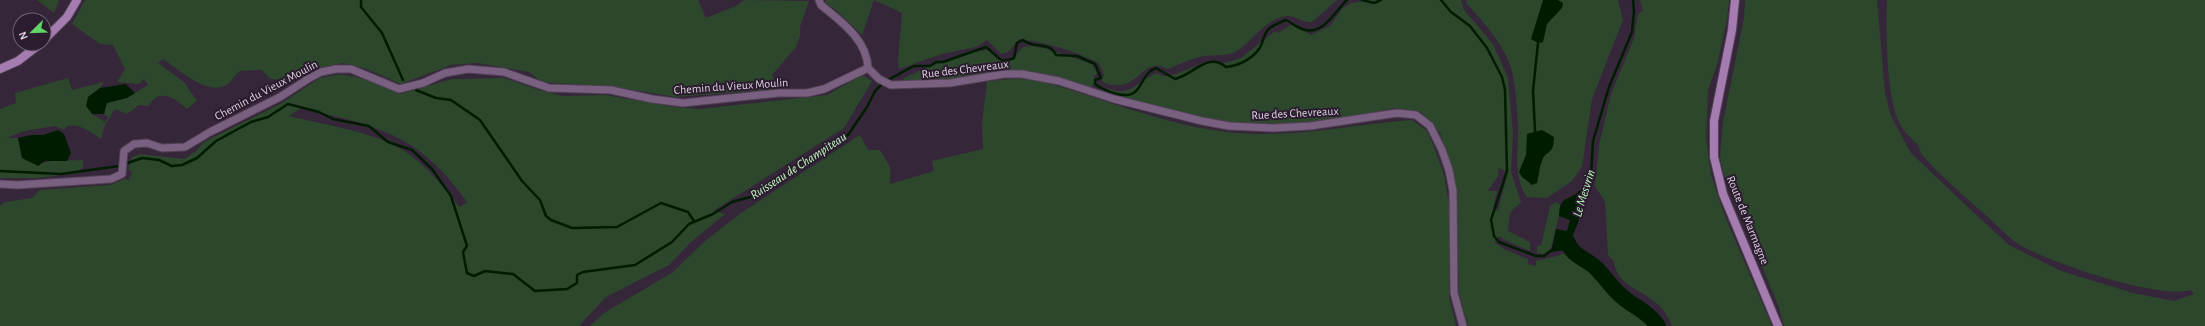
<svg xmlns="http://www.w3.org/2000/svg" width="2205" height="326" font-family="'Alegreya Sans',sans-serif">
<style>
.green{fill:#2d472d;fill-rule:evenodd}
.water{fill:#001c00}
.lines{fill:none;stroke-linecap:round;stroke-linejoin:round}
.stream{stroke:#001c00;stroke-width:2.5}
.river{stroke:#001c00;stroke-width:16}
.minor-casing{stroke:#504154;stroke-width:9}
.secondary-casing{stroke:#504154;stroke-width:10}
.minor{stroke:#796080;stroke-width:7}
.secondary{stroke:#a47caf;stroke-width:8}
.labels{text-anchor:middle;stroke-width:4;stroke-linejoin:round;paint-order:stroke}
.street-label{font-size:12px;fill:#dbd1de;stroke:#2b1c2f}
.water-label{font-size:13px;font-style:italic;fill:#bcf6bb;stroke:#2b1c2f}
</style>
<rect width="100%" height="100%" fill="#35263a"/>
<path class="green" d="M37,0H59L54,13Z
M85,0H698L706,18L736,6L744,0L809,1L800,27V36L796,47L772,75L779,89L676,97L615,87L542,82L529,72L478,63L451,65L401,84L367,69L343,63L317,68L290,81L270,79L262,70L240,71C236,74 233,79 229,83C210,99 180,70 163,59L158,63L184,82L197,101L187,109C175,98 160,87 148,106L139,105L127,114L115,109L105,125L101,139C91,132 79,123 67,126L64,130L55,126L24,131L7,138H18L22,158L38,165C48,159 69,161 83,160V167L77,173L37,178H0V109L16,103L15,93L68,78L72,90L104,82L100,88L88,97L92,114L105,122L108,117L104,114L106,103L127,98L148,85L144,79L139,84L117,82L125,69L113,45L100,44L72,24Z
M826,0H1337L1312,22C1299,23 1295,13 1281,17C1261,24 1252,42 1235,52C1226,56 1214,55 1204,56C1192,58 1179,65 1167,69C1144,56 1140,87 1116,85C1110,85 1105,84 1101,80L1104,76L1099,63C1072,50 1049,43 1019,39L1008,52L1001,54L987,40L976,47L942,54L899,69L898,61L902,13L874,0L862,35L837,11L825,2Z
M1371,0H1461L1464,10L1493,44L1508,78L1513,133L1511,172L1521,202L1510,213L1508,231L1530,242V251L1505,240L1499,236L1494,242L1504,249L1528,259V264L1536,266V261L1564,254L1587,259L1613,292L1647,319L1661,324L1662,326H1468L1459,293L1456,183L1440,133L1421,112L1395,108L1337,119L1288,124L1226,123L1132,101L1099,90C1106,86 1116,93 1124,91C1137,88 1144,78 1157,73L1162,76H1170L1204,63H1225L1241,58L1275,31L1278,33L1292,24L1311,35L1330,26L1343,8L1352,3ZM1498,168L1508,172L1498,211L1493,208L1497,191H1488L1498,176Z
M1466,0H1618L1623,20L1592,99L1582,167L1572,181L1547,198L1527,197C1512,176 1519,150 1518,126C1517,108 1516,88 1512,71C1506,47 1483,21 1466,3Z
M1640,0H1729L1727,19L1717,65L1708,90L1706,138L1711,175L1724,214L1772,326H1672C1668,317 1664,309 1656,303C1639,287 1617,287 1614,261L1608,255L1605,202L1595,186L1599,145L1611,94L1634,38L1638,14L1643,11Z
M1745,0H1877L1885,93L1891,116L1910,152L1956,196L2009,245L2061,271L2133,293L2174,301L2194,294L2191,290C2159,300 2048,262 2018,244C2008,237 1998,226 1989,218C1966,198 1943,178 1923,156C1919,152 1920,146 1916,143C1907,133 1904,133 1898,120C1886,92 1886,31 1887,0H2205V326H1784L1778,305L1731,192L1723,172L1720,156L1723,122L1744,18Z
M1031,46L1048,49L1092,64L1097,73L1094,77L1095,83L1091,87C1063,79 1035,70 1006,71C974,72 933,90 902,79L925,68L974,52L987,50L999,59L1012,60L1023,47Z
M337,75C360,74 379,86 400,94L452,79L504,78L542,91L563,96L605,95L673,107L700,109L827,95L862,75L872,81L844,128L713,211L725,214L691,242L669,265L606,297L579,326H0V206L5,202L32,198L40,190L110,185L124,179L129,180L132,172L128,169L132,157L141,154L184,159L195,152L204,142L280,104L320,78ZM301,108C378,126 419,134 467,202L460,207C443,187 427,166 406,152C370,130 328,126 289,116Z
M1028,78C1097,95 1165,127 1237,133C1296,138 1354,124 1412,120L1426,130L1433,144L1444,175L1449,204V297L1456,326H590L604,313L673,272L704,242L741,213L860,135L868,150H880L890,167V184L934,171L932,161L983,149L982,123L987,81Z
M1556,202L1560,205L1559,216L1551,248L1544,254L1537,253V246H1541L1550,206Z"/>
<path class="water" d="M1543,0H1558L1563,3L1562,8L1547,24L1543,42L1538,43L1531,39Z
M126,84L135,93L127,98L107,103L104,114H92L86,106L88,97L100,88Z
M58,130L64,134L71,153L67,161H45L38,166L22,158L18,138L31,135H43Z
M1542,130L1554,137C1554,156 1546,149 1542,161C1539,167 1539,176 1537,183L1532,185L1522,177L1519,172L1526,155L1527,134Z
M1580,190L1585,193L1578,223L1572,237V245L1566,250L1551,252L1556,229L1567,231L1570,220L1559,216C1560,194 1569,202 1580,190Z"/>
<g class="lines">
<path class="stream" d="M361,0V7L382,33L403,80
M1362,0L1374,3L1381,0
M1441,0L1451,12L1470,26L1487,48L1502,77L1505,90L1507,171L1491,220L1494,236L1499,242L1536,256H1544L1552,250
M416,90L436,98L451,100L480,120L522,181L540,200L546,216L551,220L572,228L617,227L661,203L688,212L694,221
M1535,131L1533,91L1538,43
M0,171L61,174L119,166L142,158L159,160L172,166L182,165L197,158L216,141L251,122L268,117L288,104L319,112L333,119L369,126L388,142L412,150L432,169L451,196L467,246L463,252L467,273L474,276L485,271L513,274L535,291L567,289L577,283V275L583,272L635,265L672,242L689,224L713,214L732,202L754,196L804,160L848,135L867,107L875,91L884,82L914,66H930L936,62H943L986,47C998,55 998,65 1014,58L1017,43L1023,40C1033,49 1050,41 1056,55L1077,56L1095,64L1101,78L1095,80V84C1103,90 1127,101 1136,91C1144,83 1144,72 1156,68L1175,79C1195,74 1207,52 1226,67C1238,66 1252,59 1259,49C1263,44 1263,36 1267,31C1271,25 1279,23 1286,20C1292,23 1296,27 1302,29C1323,37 1335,11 1347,0
M1582,195L1591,173L1593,141L1609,87L1632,32L1634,11L1633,0"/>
<path class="river" d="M1567,241C1572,256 1585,258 1596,268C1606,278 1613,290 1625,299C1637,308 1649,313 1658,326"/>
<g class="minor-casing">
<path id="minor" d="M819,0L821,5C840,21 867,39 868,68
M868,68L879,79L891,85L950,83L1004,74H1022L1059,81L1114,99L1202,121L1229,126L1273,128L1310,126L1397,113L1416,115L1430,126L1442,150L1449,170L1453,191L1454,293L1463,326
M0,184L17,185L111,179L122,174L124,151L134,144L147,143L162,148L185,147L210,132L280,97L308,79L321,72L336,69H351L399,89L423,83L445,73L468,69L504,72L549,88L611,90L652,99L683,103L779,93H807L824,89L868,68"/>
</g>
<g class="secondary-casing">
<path id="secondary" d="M1735,0L1732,30L1714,121V157L1723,194L1778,326
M44,40L67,17L77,0
M0,69L18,61L40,44"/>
</g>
<use href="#minor" class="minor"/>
<use href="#secondary" class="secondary"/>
</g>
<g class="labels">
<g class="street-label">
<text transform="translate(965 69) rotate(-7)" y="4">Rue des Chevreaux</text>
<text transform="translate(731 86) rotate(-4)" y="4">Chemin du Vieux Moulin</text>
<text transform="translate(266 90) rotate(-28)" y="4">Chemin du Vieux Moulin</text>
<text transform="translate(1295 113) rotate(-3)" y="4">Rue des Chevreaux</text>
<text transform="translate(1748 220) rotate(68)" y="4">Route de Marmagne</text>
</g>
<g class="water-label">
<text transform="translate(798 165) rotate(-33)" y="5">Ruisseau de Champiteau</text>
<text transform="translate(1583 193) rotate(-73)" y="5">Le Mesvrin</text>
</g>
</g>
<g transform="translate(32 32) rotate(247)"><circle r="19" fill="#2b1c2f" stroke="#716475"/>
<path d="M0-3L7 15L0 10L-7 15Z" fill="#63d468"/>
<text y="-6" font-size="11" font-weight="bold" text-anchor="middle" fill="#dbd1de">N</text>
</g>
</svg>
